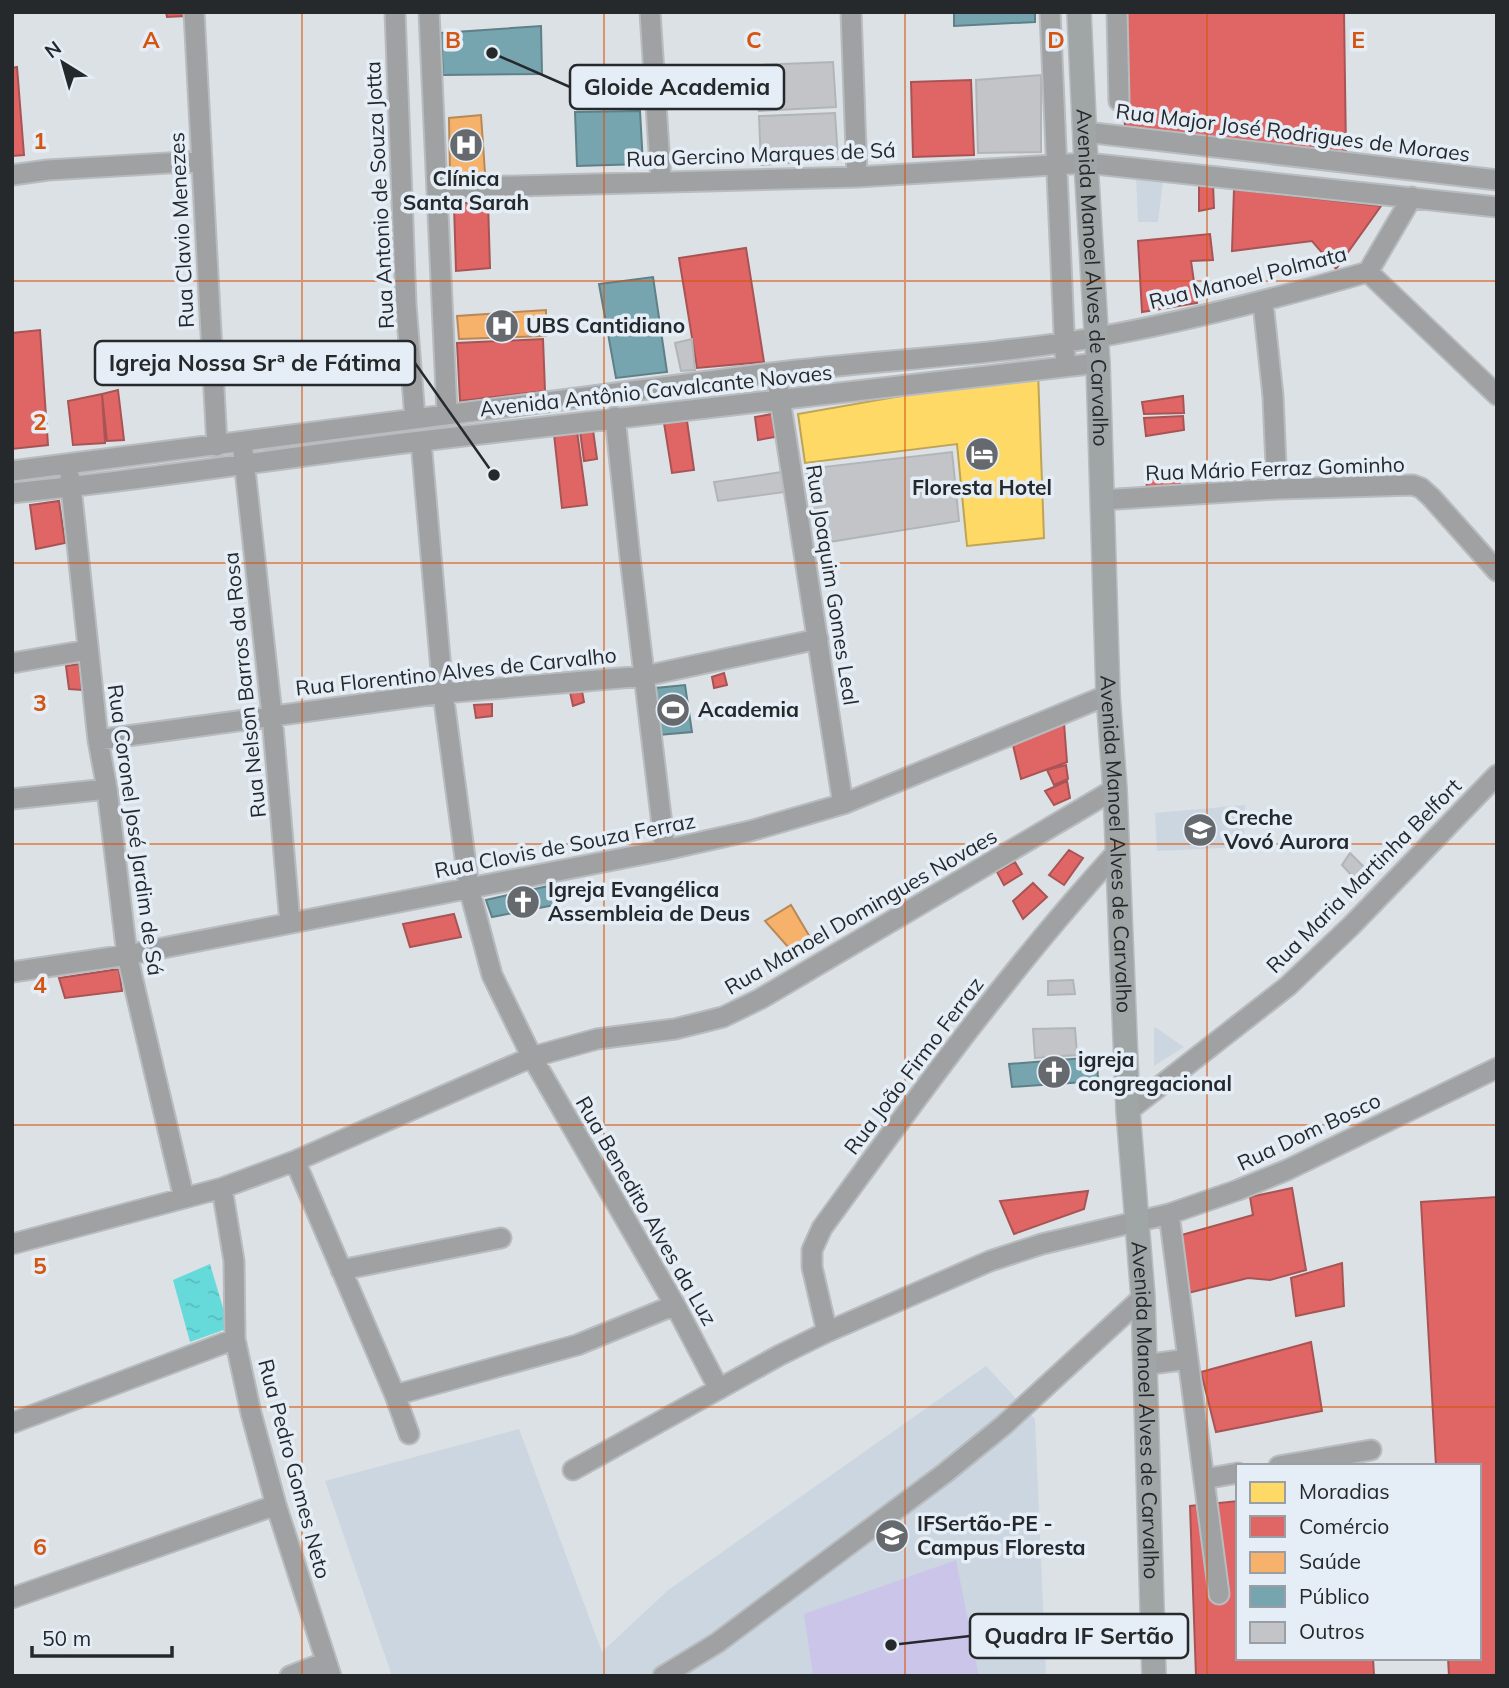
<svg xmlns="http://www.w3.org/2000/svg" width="1509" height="1688" font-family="Mulish,sans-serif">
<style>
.built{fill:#ccd6e0}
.green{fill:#ccc5ea}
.water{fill:url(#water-ripples)}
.homes{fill:#ffd966;stroke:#bea455;stroke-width:2}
.shops{fill:#e06666;stroke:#a85455;stroke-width:2}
.health{fill:#f6b26b;stroke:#b88958;stroke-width:2}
.public{fill:#76a5af;stroke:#5e8088;stroke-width:2}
.building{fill:#c2c4c8;stroke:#b2b5b8;stroke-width:2}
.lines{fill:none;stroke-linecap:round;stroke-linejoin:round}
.minor-casing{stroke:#b8bcbf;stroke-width:23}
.major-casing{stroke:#b8bcbf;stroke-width:26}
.minor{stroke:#9fa1a3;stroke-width:19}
.major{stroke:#a0a5a6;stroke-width:23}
.grid{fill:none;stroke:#d5540f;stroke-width:2;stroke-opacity:0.55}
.labels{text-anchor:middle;stroke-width:7;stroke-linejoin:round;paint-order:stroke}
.street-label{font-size:21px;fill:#26292c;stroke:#e5eef6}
.poi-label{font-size:21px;font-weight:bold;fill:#26292c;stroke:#e5eef6;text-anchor:start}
.grid-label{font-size:23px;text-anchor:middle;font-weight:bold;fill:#d5540f;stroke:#e5eef6;stroke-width:7;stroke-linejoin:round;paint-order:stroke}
.leader{fill:none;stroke:#26292c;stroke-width:2.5}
.callout-dot{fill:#26292c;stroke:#e5eef6;stroke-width:2.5}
.callout{fill:#e5eef6;stroke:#26292c;stroke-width:2.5}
.callout-label{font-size:23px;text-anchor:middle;font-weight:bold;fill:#26292c}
</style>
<defs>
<pattern id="water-ripples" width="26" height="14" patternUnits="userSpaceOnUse" patternTransform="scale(1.75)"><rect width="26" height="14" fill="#66dadb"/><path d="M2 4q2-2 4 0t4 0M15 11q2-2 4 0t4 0" fill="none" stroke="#58bbbc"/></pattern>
</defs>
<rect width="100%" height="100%" fill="#dce1e5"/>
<path class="built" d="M1136,177L1163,181L1158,222H1138Z
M1245,805L1244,847L1157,851L1155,813Z
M1155,1027L1184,1047L1154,1066V1029Z
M986,1366L1035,1419L1046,1676H392L325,1481L519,1429L602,1652L667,1591Z"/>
<path class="green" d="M956,1560L979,1676H813L804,1614Z"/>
<path class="water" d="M210,1264L229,1328L190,1342L173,1280Z"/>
<path class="homes" d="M1038,372L1044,538L967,546L957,444L805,463L798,414Z"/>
<path class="shops" d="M166,12H186V16L167,17Z
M1121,12H1344L1346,153L1125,127Z
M17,67L24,155L12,156V68Z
M971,80L974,155L913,157L911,82Z
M1199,183L1213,184L1214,208L1199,211Z
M1234,189L1381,206L1336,269L1312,241L1232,251Z
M488,201L490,268L456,271L454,204Z
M1210,234L1213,260L1191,261L1197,303L1142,312L1138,241Z
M746,248L764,362L697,368L679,258Z
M40,330L48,445L12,449V333Z
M543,339L545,391L460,401L457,343Z
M118,390L124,440L107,441L102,394Z
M102,394L105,443L73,445L68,401Z
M1183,396L1184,413L1144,414L1142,402Z
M772,414L775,437L758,440L755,417Z
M1183,416L1184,430L1146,436L1144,418Z
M687,421L694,470L672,473L664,423Z
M593,430L597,459L584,461L580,431Z
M577,431L587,505L562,508L554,434Z
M1179,471L1180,486L1147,489L1146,472Z
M59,501L65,543L36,549L30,505Z
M79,664L82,690L69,689L66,666Z
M724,673L727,685L714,688L712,677Z
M582,691L584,702L573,706L570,692Z
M492,704V716L476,718L474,705Z
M1064,723L1067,762L1021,779L1013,745Z
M1066,765L1068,779L1054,785L1047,770Z
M1067,781L1070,798L1054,805L1045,791Z
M1069,850L1083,858L1064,885L1049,875Z
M1015,862L1022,874L1004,885L997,872Z
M1033,883L1047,897L1023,919L1013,901Z
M454,914L461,937L410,947L403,924Z
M119,969L122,991L65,998L59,978Z
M1292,1188L1306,1270L1270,1280L1248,1278L1188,1293L1178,1236L1253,1215L1250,1197Z
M1088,1191L1084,1209L1014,1234L1000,1201Z
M1497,1197V1676H1449L1448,1658H1479V1466H1436L1421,1202Z
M1342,1263L1344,1306L1296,1316L1291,1278Z
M1311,1342L1322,1411L1216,1432L1201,1372Z
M1238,1501V1658H1373L1374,1676H1196L1190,1506Z"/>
<path class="health" d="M481,115L485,173L450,174L449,118Z
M546,310V336L459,339L457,316Z
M791,905L814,944L796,956L765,921Z"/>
<path class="public" d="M954,12H1035V22L954,26Z
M541,26L542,74L443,75L441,33Z
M640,111L643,164L577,166L575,112Z
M653,277L667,372L616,378L599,284Z
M685,685L692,732L659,735L656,688Z
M557,884L560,904L492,917L486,900Z
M1097,1057L1098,1081L1012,1087L1009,1064Z"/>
<path class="building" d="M833,62L836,107L759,111L755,65Z
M1041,75V152L978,153L976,80Z
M835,113L838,159L761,165L759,116Z
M692,339L695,370L681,371L675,343Z
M952,452L959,521L817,544L806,469Z
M782,472L785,492L718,501L714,482Z
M1350,853L1372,875L1362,887L1342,865Z
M1073,980L1075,994L1048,995V981Z
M1075,1028L1077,1055L1035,1058L1033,1029Z"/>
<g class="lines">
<g class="minor-casing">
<path id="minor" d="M194,12L217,446
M395,12L406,305L415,418
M429,12L447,413
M650,12L661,181
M851,12L857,177
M1050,12L1065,355
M1117,12L1119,101
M1085,132L1497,180
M12,175L48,170L202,161
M438,188L857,177L1086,163L1497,207
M1368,272L1497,395
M1263,303L1273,396L1277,489
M778,386L843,804
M615,417L630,557L665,850
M421,441L443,693L469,888L492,975L532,1057L675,1305L719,1389
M243,451L272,715L290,923
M12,471C265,438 518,405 771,373C878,360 987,356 1093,338C1186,322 1277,298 1368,272L1412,197
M70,478L98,740L107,789L127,955L184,1198
M12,493C149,480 285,457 421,441C646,413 872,388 1098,363
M1102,500L1277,489L1413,485L1421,488L1431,497L1497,571
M12,663L88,650
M98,740L443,693L645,676L818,639
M12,799L107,789
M12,972L127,955L665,850L750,831L843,804L1108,695
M1128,1111L1288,986L1351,926L1497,775
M295,1161L395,1395L409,1434
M222,1188L234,1261L235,1339L251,1413L276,1505L331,1676
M12,1244L222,1188L295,1161L532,1057L597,1039L675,1029L723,1017L760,999L1115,789
M341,1270L501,1238
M827,1332L812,1267V1250L822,1228C916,1099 1009,970 1116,853
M1188,1359L1219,1594
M1144,1365L1188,1359L1169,1214
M395,1395L577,1345L675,1305
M12,1423L235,1339
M1279,1466L1371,1450
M573,1470L780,1355L827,1332L990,1261L1042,1244L1169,1214L1238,1190L1287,1170L1497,1068
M1204,1479L1238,1473
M12,1598L276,1505
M290,1676L326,1662
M663,1676L717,1643L945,1473L1004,1425L1143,1297"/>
</g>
<g class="major-casing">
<g id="major">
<path id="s1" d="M1079,12L1086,163L1098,363L1108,695L1115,789L1128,1111L1143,1297L1154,1676"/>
</g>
</g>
<use href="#minor" class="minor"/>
<use href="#major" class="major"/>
</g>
<path class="grid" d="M302,12V1676M604,12V1676M905,12V1676M1207,12V1676M12,281H1497M12,563H1497M12,844H1497M12,1125H1497M12,1407H1497"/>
<defs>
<g id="hospital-disc" transform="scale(1.75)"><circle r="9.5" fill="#66696d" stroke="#e5eef6"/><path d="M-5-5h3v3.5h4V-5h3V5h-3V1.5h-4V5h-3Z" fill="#fff"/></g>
<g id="hotel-disc" transform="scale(1.75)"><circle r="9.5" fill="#66696d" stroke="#e5eef6"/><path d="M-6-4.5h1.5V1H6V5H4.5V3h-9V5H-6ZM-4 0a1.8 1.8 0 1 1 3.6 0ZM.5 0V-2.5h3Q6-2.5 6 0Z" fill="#fff"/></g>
<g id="stadium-disc" transform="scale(1.75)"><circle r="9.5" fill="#66696d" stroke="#e5eef6"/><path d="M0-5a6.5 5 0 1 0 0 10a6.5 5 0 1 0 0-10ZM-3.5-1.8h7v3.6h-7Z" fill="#fff"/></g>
<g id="school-disc" transform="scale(1.75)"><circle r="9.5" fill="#66696d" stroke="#e5eef6"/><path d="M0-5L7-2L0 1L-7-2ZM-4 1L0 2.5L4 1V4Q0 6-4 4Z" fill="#fff"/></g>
<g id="church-disc" transform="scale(1.75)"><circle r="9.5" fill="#66696d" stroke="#e5eef6"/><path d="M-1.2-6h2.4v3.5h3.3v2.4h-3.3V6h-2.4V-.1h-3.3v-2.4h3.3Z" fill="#fff"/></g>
<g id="university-disc" transform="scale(1.75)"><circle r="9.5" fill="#66696d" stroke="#e5eef6"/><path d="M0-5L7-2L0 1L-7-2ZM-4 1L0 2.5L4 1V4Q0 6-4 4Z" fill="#fff"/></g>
</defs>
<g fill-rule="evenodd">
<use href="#hospital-disc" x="466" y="145"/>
<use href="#hospital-disc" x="502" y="326"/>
<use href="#hotel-disc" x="982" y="454"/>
<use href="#stadium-disc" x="673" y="710"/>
<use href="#school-disc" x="1200" y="830"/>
<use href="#church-disc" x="523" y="902"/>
<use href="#church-disc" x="1054" y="1072"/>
<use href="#university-disc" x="892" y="1536"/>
</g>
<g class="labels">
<g class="street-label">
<text transform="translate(1293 133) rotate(7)" y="7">Rua Major José Rodrigues de Moraes</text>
<text transform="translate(761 155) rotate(-2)" y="7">Rua Gercino Marques de Sá</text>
<text transform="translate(380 195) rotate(-93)" y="7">Rua Antonio de Souza Jotta</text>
<text transform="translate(182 230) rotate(-93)" y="7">Rua Clavio Menezes</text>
<text dy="7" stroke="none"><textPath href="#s1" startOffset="266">Avenida Manoel Alves de Carvalho</textPath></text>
<text transform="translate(1248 278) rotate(-14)" y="7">Rua Manoel Polmata</text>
<text transform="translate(656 391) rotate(-6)" y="7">Avenida Antônio Cavalcante Novaes</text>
<text transform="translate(1275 469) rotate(-2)" y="7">Rua Mário Ferraz Gominho</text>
<text transform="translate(832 585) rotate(81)" y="7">Rua Joaquim Gomes Leal</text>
<text transform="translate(456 672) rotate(-6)" y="7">Rua Florentino Alves de Carvalho</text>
<text transform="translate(245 685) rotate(-96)" y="7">Rua Nelson Barros da Rosa</text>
<text transform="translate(135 830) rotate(82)" y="7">Rua Coronel José Jardim de Sá</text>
<text dy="7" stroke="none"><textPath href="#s1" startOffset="833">Avenida Manoel Alves de Carvalho</textPath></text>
<text transform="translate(565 846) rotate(-11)" y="7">Rua Clovis de Souza Ferraz</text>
<text transform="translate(1364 876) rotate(-45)" y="7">Rua Maria Martinha Belfort</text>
<text transform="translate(861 912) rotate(-30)" y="7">Rua Manoel Domingues Novaes</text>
<text transform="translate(914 1066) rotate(-53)" y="7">Rua João Firmo Ferraz</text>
<text transform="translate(1309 1132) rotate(-25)" y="7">Rua Dom Bosco</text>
<text transform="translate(646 1211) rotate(60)" y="7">Rua Benedito Alves da Luz</text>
<text dy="7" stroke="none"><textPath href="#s1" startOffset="1400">Avenida Manoel Alves de Carvalho</textPath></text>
<text transform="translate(294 1469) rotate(75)" y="7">Rua Pedro Gomes Neto</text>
</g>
<g class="poi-label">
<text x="466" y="186" text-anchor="middle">Clínica<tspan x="466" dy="24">Santa Sarah</tspan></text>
<text x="526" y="333">UBS Cantidiano</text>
<text x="982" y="495" text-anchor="middle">Floresta Hotel</text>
<text x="698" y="717">Academia</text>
<text x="1224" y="825">Creche<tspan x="1224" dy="24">Vovó Aurora</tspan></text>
<text x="548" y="897">Igreja Evangélica<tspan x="548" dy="24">Assembleia de Deus</tspan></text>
<text x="1078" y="1067">igreja<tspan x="1078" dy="24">congregacional</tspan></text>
<text x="917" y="1531">IFSertão-PE -<tspan x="917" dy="24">Campus Floresta</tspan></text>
</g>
</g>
<g class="grid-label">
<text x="151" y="48">A</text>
<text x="453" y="48">B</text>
<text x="754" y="48">C</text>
<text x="1056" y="48">D</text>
<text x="1358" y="48">E</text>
<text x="40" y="149">1</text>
<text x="40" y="430">2</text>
<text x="40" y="711">3</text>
<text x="40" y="993">4</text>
<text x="40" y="1274">5</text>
<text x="40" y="1555">6</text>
</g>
<path class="leader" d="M492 53L570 87M494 475L415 363M891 1645L970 1636"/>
<g class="callout-dot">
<circle cx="492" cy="53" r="7"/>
<circle cx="494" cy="475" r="7"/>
<circle cx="891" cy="1645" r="7"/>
</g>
<g class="callout">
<rect x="570" y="65" width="214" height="44" rx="7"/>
<rect x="95" y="341" width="320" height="44" rx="7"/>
<rect x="970" y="1614" width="218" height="44" rx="7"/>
</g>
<g class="callout-label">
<text x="677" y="95">Gloide Academia</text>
<text x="255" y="371">Igreja Nossa Srª de Fátima</text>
<text x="1079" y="1644">Quadra IF Sertão</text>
</g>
<rect width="1509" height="1688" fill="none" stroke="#26292c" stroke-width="28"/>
<rect x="1236" y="1464" width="245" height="196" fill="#e5eef6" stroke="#999fa5" stroke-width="2"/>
<rect x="1250" y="1482" width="35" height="21" fill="#ffd966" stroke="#999fa5" stroke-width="2"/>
<text x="1299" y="1499" font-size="21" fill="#26292c">Moradias</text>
<rect x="1250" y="1516" width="35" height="21" fill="#e06666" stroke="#999fa5" stroke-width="2"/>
<text x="1299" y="1534" font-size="21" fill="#26292c">Comércio</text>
<rect x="1250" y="1552" width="35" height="21" fill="#f6b26b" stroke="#999fa5" stroke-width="2"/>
<text x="1299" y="1569" font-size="21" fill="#26292c">Saúde</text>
<rect x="1250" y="1586" width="35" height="21" fill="#76a5af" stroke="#999fa5" stroke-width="2"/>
<text x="1299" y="1604" font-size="21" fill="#26292c">Público</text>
<rect x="1250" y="1622" width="35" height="21" fill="#c2c4c8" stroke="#999fa5" stroke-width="2"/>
<text x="1299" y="1639" font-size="21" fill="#26292c">Outros</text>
<g transform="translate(63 63) rotate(323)" stroke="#e5eef6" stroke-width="5" paint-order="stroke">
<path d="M0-5L12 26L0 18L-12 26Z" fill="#26292c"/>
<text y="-10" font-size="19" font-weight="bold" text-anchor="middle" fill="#26292c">N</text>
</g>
<path d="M32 1646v10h140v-10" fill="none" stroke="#26292c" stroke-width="3.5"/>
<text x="42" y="1646" font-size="21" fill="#26292c" stroke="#e5eef6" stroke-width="5" paint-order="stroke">50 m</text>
</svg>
